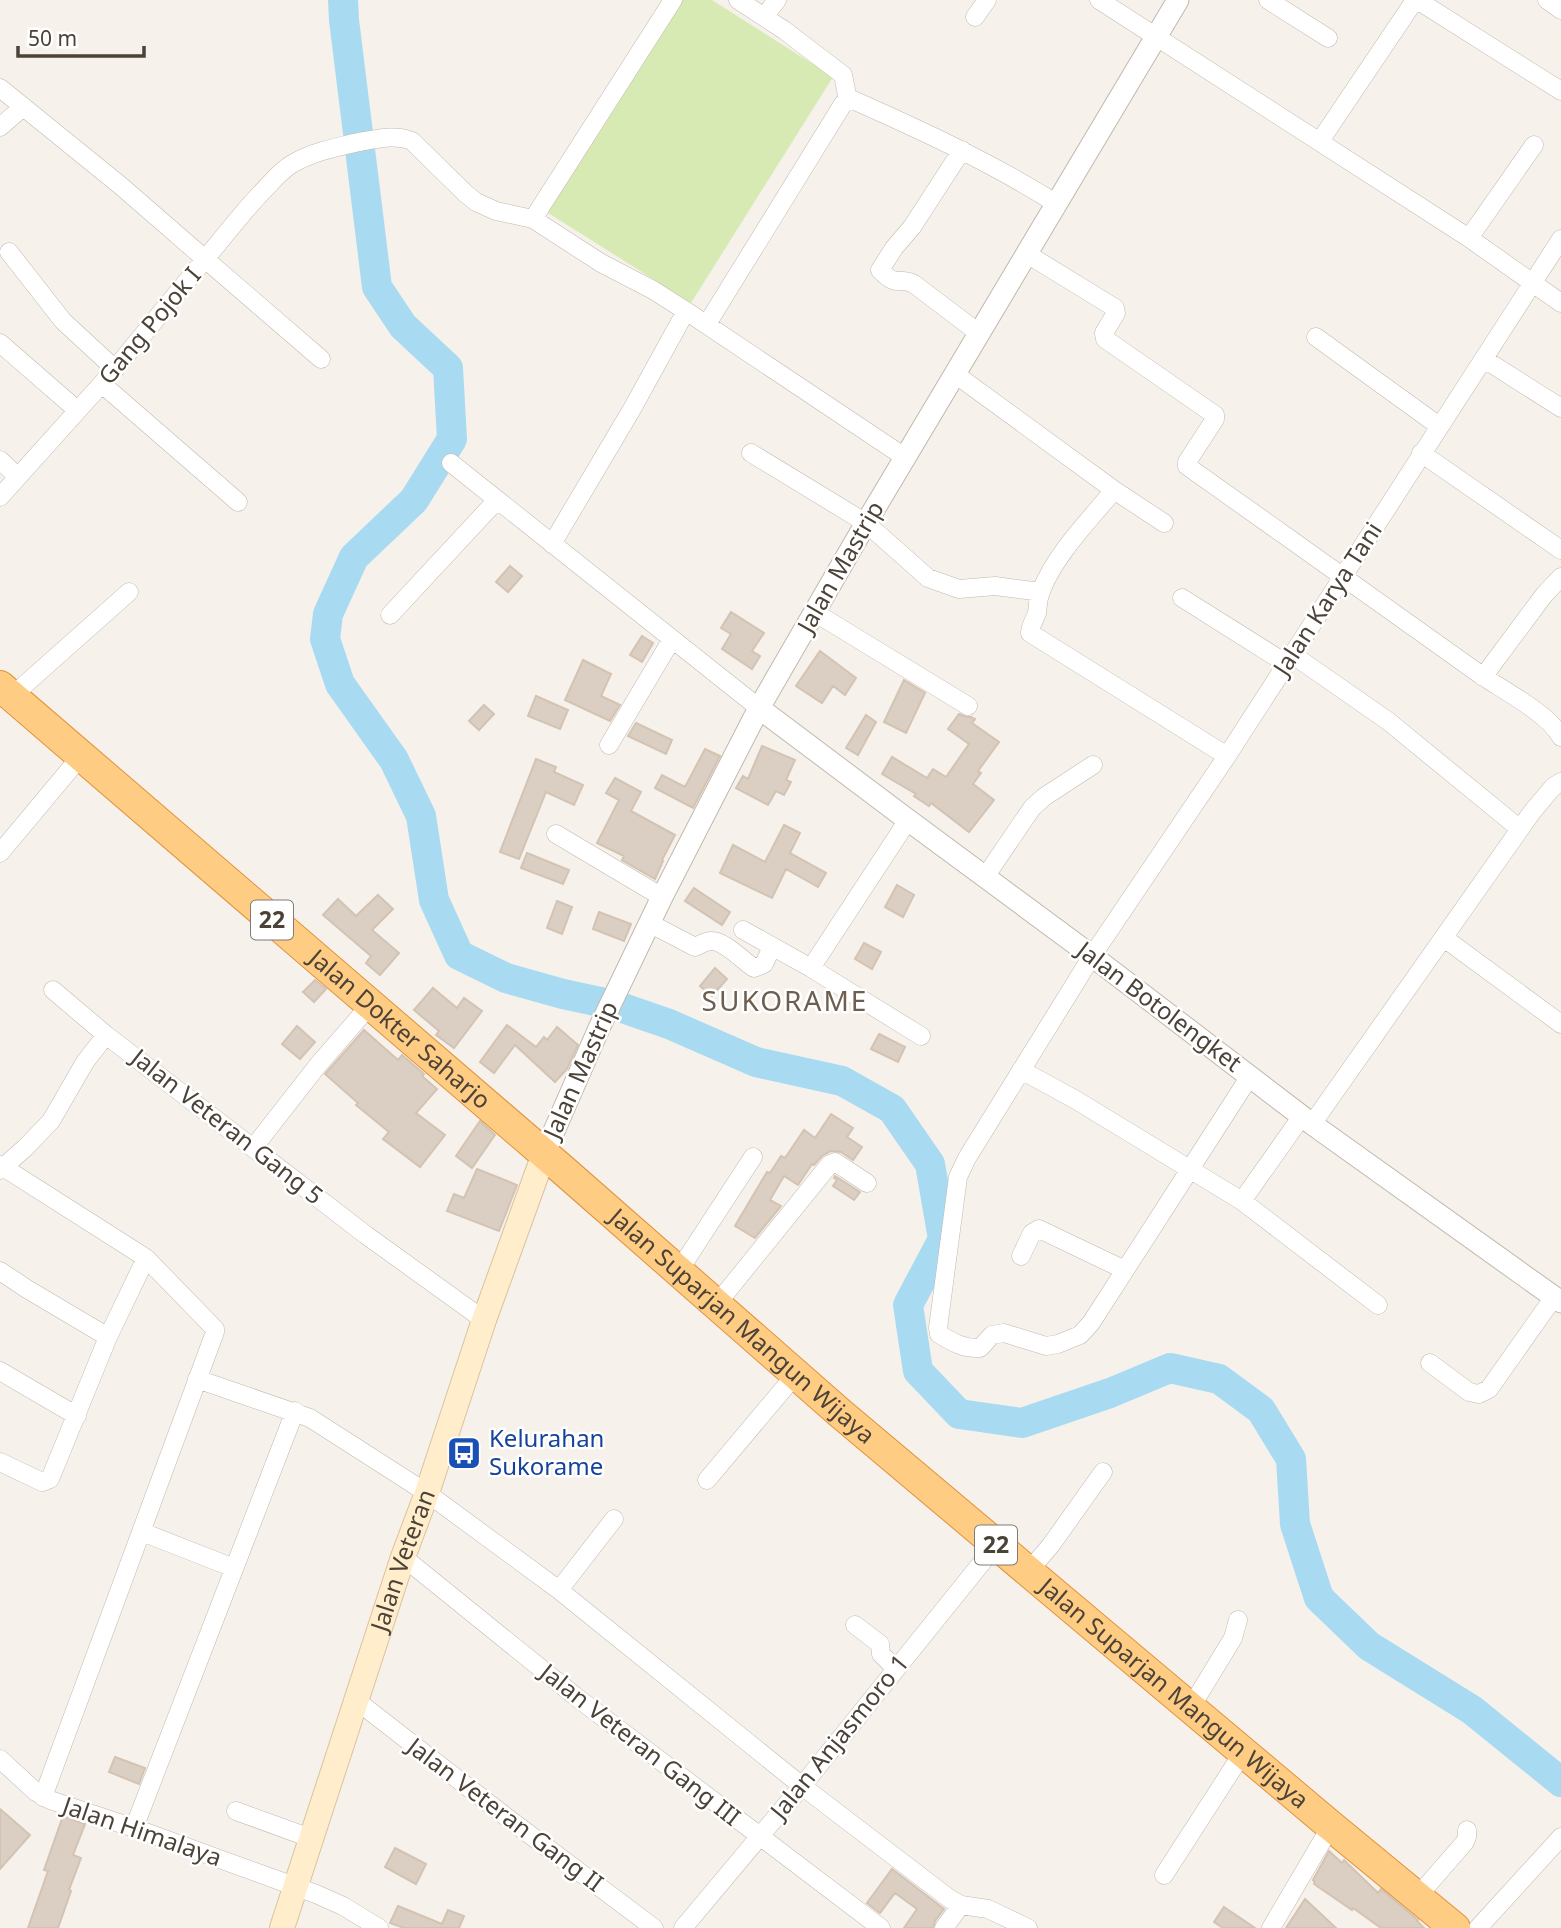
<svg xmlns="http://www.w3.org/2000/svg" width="1561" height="1928" font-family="'Noto Sans',sans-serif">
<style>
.green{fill:#d7eab4}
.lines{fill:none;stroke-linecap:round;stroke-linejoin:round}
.river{stroke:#a8dbf2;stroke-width:30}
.building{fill:#dbcfc3;stroke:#d3c3b3;stroke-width:2}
.minor-casing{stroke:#c2b8ad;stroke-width:19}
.tertiary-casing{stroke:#c2b8ad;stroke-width:23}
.secondary-casing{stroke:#d9c39d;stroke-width:26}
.trunk-casing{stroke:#e1923a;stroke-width:32}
.minor{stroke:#fff;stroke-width:18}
.tertiary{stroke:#fff;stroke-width:21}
.secondary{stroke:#ffedcc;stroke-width:24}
.trunk{stroke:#ffcc84;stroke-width:30}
.labels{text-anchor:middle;stroke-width:5;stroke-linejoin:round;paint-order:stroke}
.shield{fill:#fff;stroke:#817b74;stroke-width:2}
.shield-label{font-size:23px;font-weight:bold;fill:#4b4238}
.street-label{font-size:24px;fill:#4b4238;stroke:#fff}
.transit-label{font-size:24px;fill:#164399;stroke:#fff;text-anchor:start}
.quarter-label{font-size:28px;letter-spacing:2px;fill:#6e5e4f;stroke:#fff}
</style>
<rect width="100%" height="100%" fill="#f6f1eb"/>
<path class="green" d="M678,0H712L833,77L691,303L545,211Z"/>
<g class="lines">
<path class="river" d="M343,0L344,20L377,287L403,326L448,368L452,439L414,500L354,557L328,614L325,639L340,684L394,760L421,816L434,900L459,955L506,978L563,994L614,1005L669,1024L756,1062L842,1081L892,1109L930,1164L943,1239L908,1305L918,1371L959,1414L1022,1423L1110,1393L1170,1368L1219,1379L1261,1410L1291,1459L1295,1524L1319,1598L1369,1646L1472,1710L1561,1782"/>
</g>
<path class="building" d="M510,566L522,576L508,592L496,582Z
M731,612L764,633L752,651L760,656L752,669L722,649L731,634L721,628Z
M642,636L653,643L642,662L630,655Z
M820,651L856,678L845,695L833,686L822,703L796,686Z
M583,660L611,674L601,696L620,705L610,721L565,700Z
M904,680L925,693L906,733L884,722Z
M536,696L568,710L560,729L528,716Z
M484,705L494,714L479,730L469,721Z
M959,714L967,717H971L975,719L972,723L999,742L978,771L981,773L973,784L994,800L969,832L931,803L929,806L914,796L916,794L882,774L892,757L927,778L933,769L946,777L969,744L948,729Z
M866,715L876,722L858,755L846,748Z
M636,723L672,740L666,754L628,736Z
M762,746L795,760L786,780L791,782L784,795L776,791L768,805L736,788L743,776L748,779Z
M705,749L720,756L693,808L655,788L662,775L685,787Z
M536,759L556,767L554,772L583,785L574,805L546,792L519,859L500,852Z
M615,778L641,792L631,811L675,835L662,860L663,861L655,879L622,860L624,856L597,843L619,800L606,793Z
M784,825L800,833L790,853L826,873L818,887L786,869L772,898L720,873L733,845L765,862Z
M527,853L569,870L563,884L521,868Z
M897,885L914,895L903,917L885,907Z
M694,888L730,912L722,925L685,901Z
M378,895L393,909L372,930L399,953L380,975L366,963L371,956L323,915L338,899L356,916Z
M557,901L572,907L562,934L547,928Z
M599,912L631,924L624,941L593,929Z
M864,943L881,952L872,969L855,959Z
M715,968L727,979L712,996L700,986Z
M315,980L326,989L314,1002L303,992Z
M433,988L457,1008L464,998L482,1011L454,1048L436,1035L439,1031L414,1010Z
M507,1025L536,1047L544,1037L547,1040L557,1027L578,1045L567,1069L555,1082L515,1045L494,1073L480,1062Z
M297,1026L315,1042L300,1059L282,1044Z
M364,1030L398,1060L402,1055L424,1074L422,1076L437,1089L416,1113L445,1135L420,1167L383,1139L389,1132L356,1105L358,1103L325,1074Z
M879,1034L905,1047L898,1062L871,1049Z
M831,1114L853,1128L847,1137L862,1147L853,1160L841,1152L831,1151L822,1156L814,1165L812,1164L798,1185L784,1176L770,1200L781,1206L755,1238L735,1226L767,1172L770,1173L781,1156L785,1158L804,1130L815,1138Z
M480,1121L495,1135L472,1168L456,1156Z
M477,1169L517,1185L499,1231L447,1211L454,1194L464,1198Z
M835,1176L860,1192L854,1200L833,1186L837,1180L834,1178Z
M115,1757L145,1768L139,1784L109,1772Z
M0,1809L30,1835L0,1869Z
M63,1816L85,1824L73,1855L81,1858L69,1890L71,1891L58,1928H28L48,1871L44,1870Z
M395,1848L426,1864L416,1884L385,1867Z
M1329,1851L1342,1863L1344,1860L1378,1893L1381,1889L1418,1920L1417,1921L1424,1928H1381L1353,1908L1352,1910L1314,1884L1315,1882L1313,1880Z
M892,1869L944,1909L935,1921L933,1928H904L917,1909L895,1893L880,1913L867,1903Z
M1305,1899L1336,1928H1286Z
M398,1906L442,1924L448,1910L464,1916L459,1928H404L390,1923Z
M1224,1907L1255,1928H1223L1214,1922Z"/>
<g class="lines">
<g class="minor-casing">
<path id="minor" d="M738,0L784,30L843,75L848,100
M1099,0L1469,238L1561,303
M1268,0L1328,38
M1417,0L1561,91
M1547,0L1561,10
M764,17L777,0
M975,17L987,0
M0,88L121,186L205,259L115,369L0,497
M0,127L23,107
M1320,141L1415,0
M962,150L912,227L894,248L880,270C898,289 899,276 914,284L980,334
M533,219L673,0
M1469,238L1534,145
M9,252L63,321L115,369
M1027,254L1115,308L1116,313L1104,333L1105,339L1215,415V419L1187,462V466C1284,535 1381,603 1478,673C1502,690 1547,712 1561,737
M707,324L843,104L848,100H853C923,131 992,163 1057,204
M1316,337L1439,426
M0,343L77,410
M321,359L205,259C224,237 241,214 261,193C271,183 280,171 292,164C312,152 337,147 359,142C377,139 395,134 412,141L465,193L476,202L496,211L533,219L601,263L653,290L686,311
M1484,359L1561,408
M955,374L1114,490C1089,521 1056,553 1041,591C1038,598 1038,605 1037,613C1035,620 1030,625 1030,633L1227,756
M102,384L238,502
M751,453L866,523L928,578L959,589L995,586L1041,592
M1421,453L1561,550
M0,460L18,477
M451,463L759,708
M1114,490L1164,523
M552,544L632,409L686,311L906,458
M1182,598L1287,664
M814,612L968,706
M390,615L497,500
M1293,655L1388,721L1520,829
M1483,677L1544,595L1561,577
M12,696L129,592
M609,745L672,639
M556,834L662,897
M0,853L81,756
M985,877L1032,808L1044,797L1093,765
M649,923L695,947C700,945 705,941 711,941C724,940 743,961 754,968L764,964L772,947
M743,930L811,968L921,1036
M1444,938L1561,1024
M811,968L908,820
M53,990L106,1035
M1021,1070L1076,1100L1242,1201L1378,1305
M1250,1076L1091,1323L1080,1335L1058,1344L1046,1346L1004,1333L992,1335L980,1348C964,1349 952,1342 939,1334L938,1328L958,1177L967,1158L1092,956L1227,756L1561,239
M1312,1124L1532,812L1553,787L1561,782
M254,1147L318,1065L371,1004
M0,1165L146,1258L215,1329V1332L43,1797
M0,1170L25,1148L51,1121L85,1062L106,1035L366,1235L484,1320
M1242,1201L1302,1116
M1021,1256L1032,1233L1039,1229L1125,1270
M0,1271L27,1289L108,1337
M678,1272L753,1157
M716,1305L830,1164L835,1162L867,1183
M1430,1363L1469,1392L1479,1394L1489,1389L1554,1297
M0,1371L77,1416
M197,1379L310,1418L427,1493L559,1590L802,1786L950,1899L961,1905L988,1909L1028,1928
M0,1462L42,1482L50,1479L108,1337L146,1258
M707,1480L796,1374
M142,1532L234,1568
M403,1557L575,1696L881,1928
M1028,1572L1051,1545L1103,1472
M559,1590L614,1519
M855,1625L880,1644L881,1654L895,1668
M357,1701L505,1816L654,1928
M1191,1707L1233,1638L1238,1620
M0,1759L36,1792L50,1800L134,1828L316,1894L343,1906L379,1928
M236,1811L313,1839
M134,1828L295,1411
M1164,1875L1244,1751
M1417,1897L1465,1842L1467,1837V1830
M683,1928L802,1786L996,1545
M944,1928L961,1905
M1271,1928L1331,1826
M1478,1928L1561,1837"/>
</g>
<g class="tertiary-casing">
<path id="tertiary" d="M759,708L908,820L1092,956L1312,1124L1561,1302
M544,1154L600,1026L662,897L759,708L866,523L1178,0"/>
</g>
<g class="secondary-casing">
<g id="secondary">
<path id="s1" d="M282,1928L403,1557L427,1493L484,1320L544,1154"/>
</g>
</g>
<g class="trunk-casing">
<g id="trunk">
<path id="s2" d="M0,686L563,1170L840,1413L1331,1826L1455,1928"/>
</g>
</g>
<use href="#minor" class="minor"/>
<use href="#tertiary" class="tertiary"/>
<use href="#secondary" class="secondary"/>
<use href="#trunk" class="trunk"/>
</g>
<defs>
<g id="bus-square" transform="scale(1.75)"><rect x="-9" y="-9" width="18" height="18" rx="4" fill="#1a4fb4" stroke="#fff"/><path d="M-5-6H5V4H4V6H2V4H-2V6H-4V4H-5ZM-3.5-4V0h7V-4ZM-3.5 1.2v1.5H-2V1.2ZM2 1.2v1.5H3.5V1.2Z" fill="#fff"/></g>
</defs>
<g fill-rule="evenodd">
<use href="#bus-square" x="464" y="1453"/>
</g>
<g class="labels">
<g class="shield">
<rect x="251" y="900.5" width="42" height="39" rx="5"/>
<rect x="975" y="1525.5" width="42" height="39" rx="5"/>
</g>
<g class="shield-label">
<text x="272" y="928">22</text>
<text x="996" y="1553">22</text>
</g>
<g class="street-label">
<text transform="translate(150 326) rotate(-50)" y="8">Gang Pojok I</text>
<text transform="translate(841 567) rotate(-60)" y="8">Jalan Mastrip</text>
<text transform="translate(1328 599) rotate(-57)" y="8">Jalan Karya Tani</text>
<text transform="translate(1159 1007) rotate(37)" y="8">Jalan Botolengket</text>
<text dy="8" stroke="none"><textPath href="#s2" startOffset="527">Jalan Dokter Saharjo</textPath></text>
<text transform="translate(581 1070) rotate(-66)" y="8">Jalan Mastrip</text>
<text transform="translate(227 1127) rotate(38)" y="8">Jalan Veteran Gang 5</text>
<text dy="8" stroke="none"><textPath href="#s2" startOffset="980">Jalan Suparjan Mangun Wijaya</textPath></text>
<text dy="8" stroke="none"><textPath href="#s1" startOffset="387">Jalan Veteran</textPath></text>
<text dy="8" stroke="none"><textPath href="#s2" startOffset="1547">Jalan Suparjan Mangun Wijaya</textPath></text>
<text transform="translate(840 1737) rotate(-51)" y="8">Jalan Anjasmoro 1</text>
<text transform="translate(640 1745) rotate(38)" y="8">Jalan Veteran Gang III</text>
<text transform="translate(505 1815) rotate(37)" y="8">Jalan Veteran Gang II</text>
<text transform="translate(142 1832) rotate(19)" y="8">Jalan Himalaya</text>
</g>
<g class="transit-label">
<text x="489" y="1447">Kelurahan<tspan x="489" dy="28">Sukorame</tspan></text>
</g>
<g class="quarter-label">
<text x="785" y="1011">SUKORAME</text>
</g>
</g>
<path d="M18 46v10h126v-10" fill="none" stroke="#4b4238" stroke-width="3.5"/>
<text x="28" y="46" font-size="21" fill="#4b4238" stroke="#ffffff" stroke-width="5" paint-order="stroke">50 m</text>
</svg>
